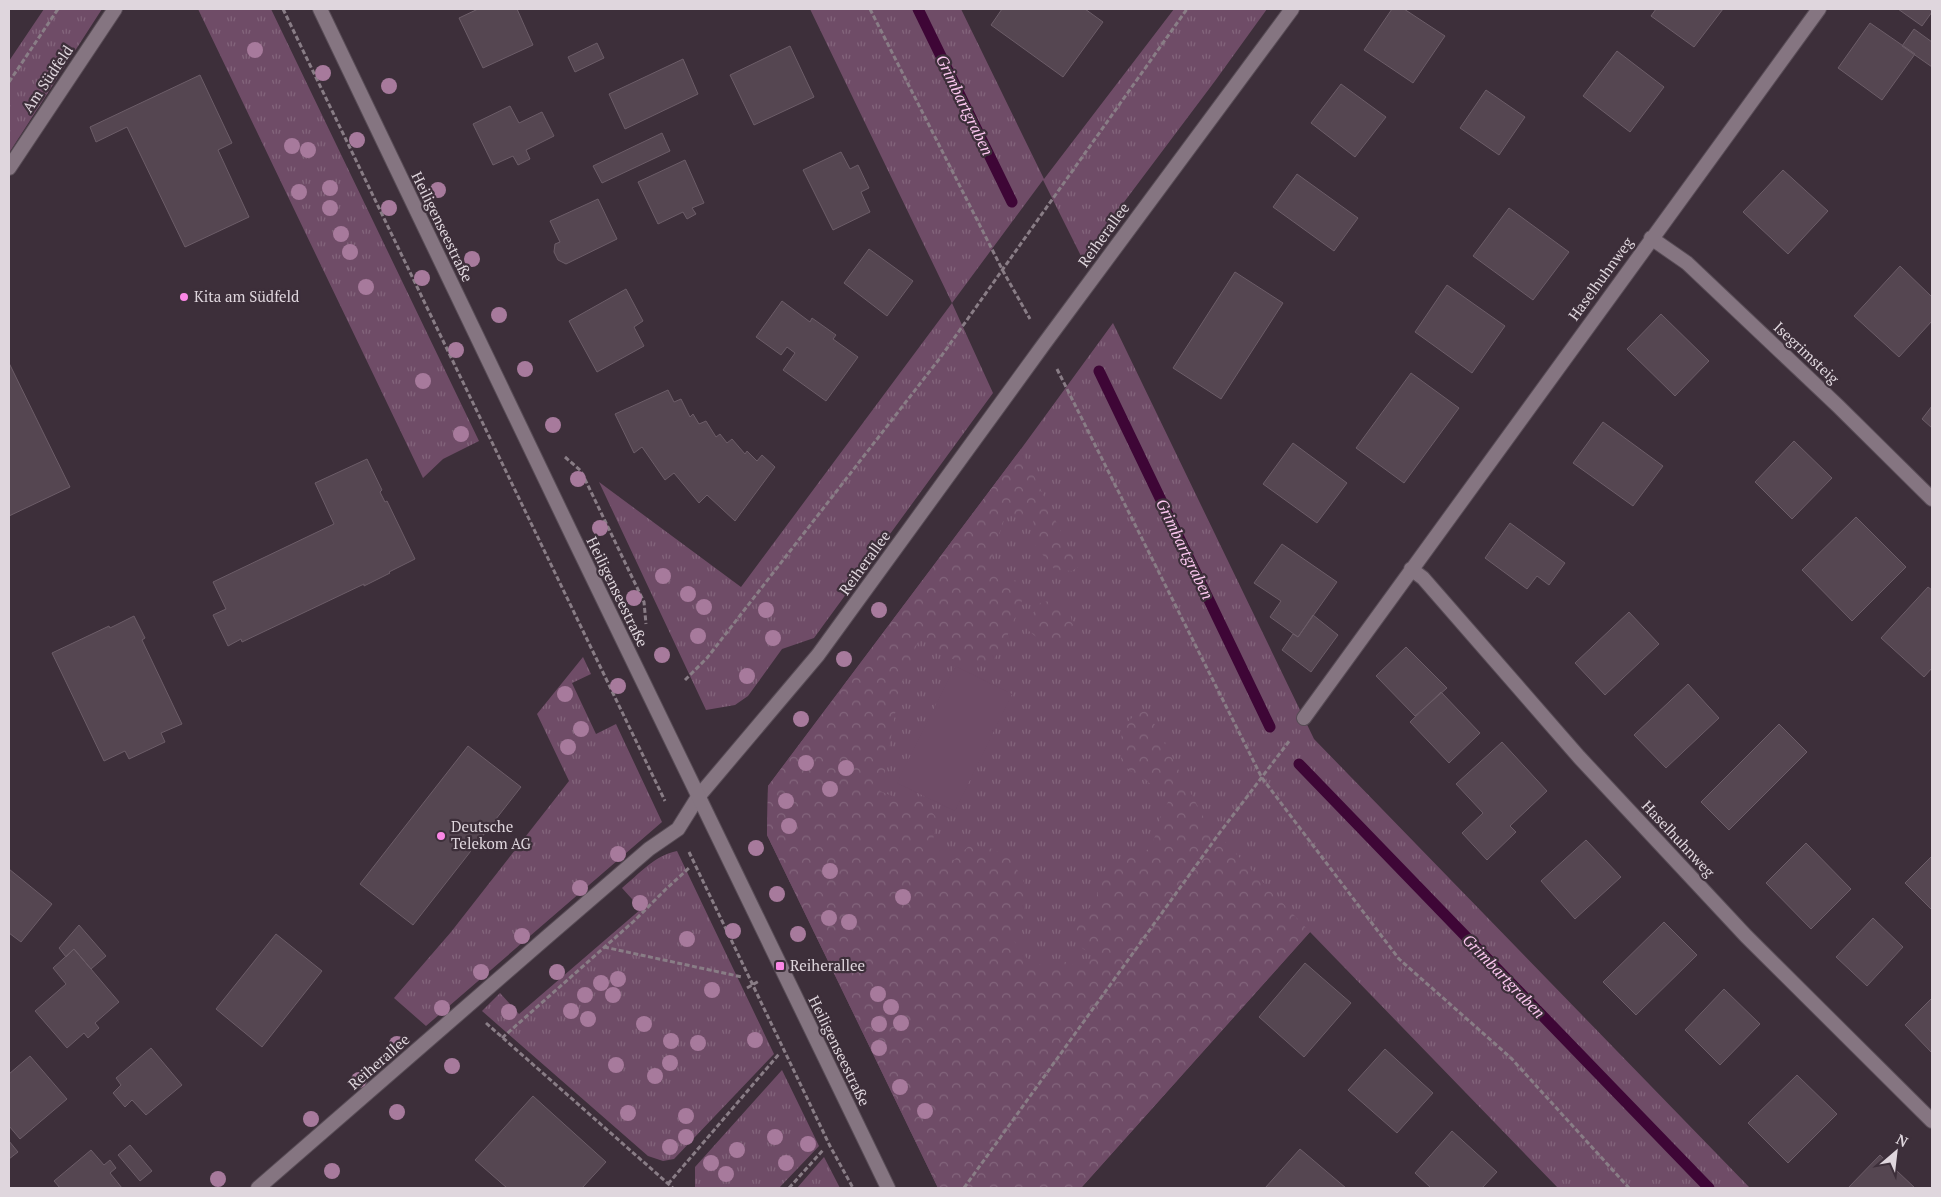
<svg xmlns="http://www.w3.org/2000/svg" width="1941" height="1197" font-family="'PT Serif',serif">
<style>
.grass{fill:url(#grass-tufts)}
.forest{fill:url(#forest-crowns)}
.pitch{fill:#6f4c67}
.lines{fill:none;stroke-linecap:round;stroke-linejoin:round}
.stream{stroke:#3e0636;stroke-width:11}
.building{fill:#554651;stroke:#6c5d68}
.minor-casing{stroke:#584c56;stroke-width:16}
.secondary-casing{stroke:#584c56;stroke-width:16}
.path{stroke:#897d86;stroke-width:3;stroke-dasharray:5 2.5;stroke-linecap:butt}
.minor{stroke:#857581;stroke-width:14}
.secondary{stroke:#857581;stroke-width:14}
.tree{fill:#a77a9c}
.poi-dot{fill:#fb87e5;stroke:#3d2f3a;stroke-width:2}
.labels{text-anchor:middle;stroke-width:4.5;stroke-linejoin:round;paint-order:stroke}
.street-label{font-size:15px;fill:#dfd6dd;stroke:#3d2f3a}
.poi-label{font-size:15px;fill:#dfd6dd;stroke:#3d2f3a;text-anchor:start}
.water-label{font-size:16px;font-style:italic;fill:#fcc7f0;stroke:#3d2f3a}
</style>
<defs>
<pattern id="grass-tufts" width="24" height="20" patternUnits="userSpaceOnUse" patternTransform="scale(1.25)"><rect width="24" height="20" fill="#6f4c67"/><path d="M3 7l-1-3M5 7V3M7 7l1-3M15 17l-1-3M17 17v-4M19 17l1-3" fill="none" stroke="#83657c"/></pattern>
<pattern id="forest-crowns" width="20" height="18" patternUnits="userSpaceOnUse" patternTransform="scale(1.25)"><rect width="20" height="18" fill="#6f4c67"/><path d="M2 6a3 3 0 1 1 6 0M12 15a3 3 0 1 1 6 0" fill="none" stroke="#83657c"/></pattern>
</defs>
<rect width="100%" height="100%" fill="#3d2f3a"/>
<path class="grass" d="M44,9H102L9,153V61Z
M198,9H271L479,441L443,459L423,478Z
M810,9H961L1044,179L1174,9H1267L1215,81L1082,258L1043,180L952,303L993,393L814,638L782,649L748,696L735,705L706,710L599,482L741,587L952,303Z
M1113,323L1314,739L1750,1188H1558L1310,932L1081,1188H938L767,835L768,786L1021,449Z
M583,657L591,674L572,683L596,734L616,724L662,822L426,1026L394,998L451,932L569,781L537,714Z
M677,851L774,1054L674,1159L663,1161L648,1156L482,1011L500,993L519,1014L641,909L622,888C639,874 655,855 677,851Z
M782,1070L819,1146L779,1188H695V1167Z
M824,1157L840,1188H797Z"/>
<path class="forest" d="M1021,449L1078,567L1072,571L1055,570L1035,545L1033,520L1006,515L995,545L990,567L1020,583L1026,591L1004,644L994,659L974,667L945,656L930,643L919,639L899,691L885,772L880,791L897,798L921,800L936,817L932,850L954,860L970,845L993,849L1012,860L1027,888L1023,918L1011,937L1029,961L1046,966L1066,962L1083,969L1093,956L1078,945L1075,923L1096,901L1102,873L1117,862L1149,849L1158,830L1160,818L1170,798L1168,786L1151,784L1122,765C1120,755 1119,731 1127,723C1132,716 1140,713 1147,710L1206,822L1310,932L1081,1188H938L767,835L768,786Z
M1053,600L1069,610L1073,625L1062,638L1051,644L1040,640L1029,631L1031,616L1040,603Z"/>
<path class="pitch" d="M955,666L1012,694L955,811L897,783Z"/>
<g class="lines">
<path class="stream" d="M918,9L1012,202
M1099,371L1270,727
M1299,764L1709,1188"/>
</g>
<path class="building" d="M478,9H517L533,45L483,68L459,18Z
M1002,9H1085L1103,22L1063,77L991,25Z
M1392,9H1404L1445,36L1413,83L1364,50Z
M1656,9H1723L1694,47L1651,16Z
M1898,9H1929L1932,12L1922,26Z
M1870,23L1915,54L1882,100L1838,68Z
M1914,29L1932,42V67L1902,46Z
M597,43L604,58L575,72L568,57Z
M790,46L814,97L754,125L730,75Z
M1617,51L1664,87L1630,132L1583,96Z
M683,59L698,94L625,129L609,94Z
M200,75L232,143L218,150L249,217L185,247L127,127L96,142L90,127Z
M1341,84L1386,117L1355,157L1311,123Z
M1486,90L1525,117L1499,155L1460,128Z
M510,106L519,123L542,112L554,136L526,150L530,159L518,165L513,156L493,165L473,124Z
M662,133L670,151L602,183L593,166Z
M841,152L850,169L858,165L869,188L861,192L870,212L833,230L803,170Z
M685,160L704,203L692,208L696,214L687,219L683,212L658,224L638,182Z
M1783,170L1828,211L1788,254L1743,212Z
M1297,174L1358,218L1334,251L1273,207Z
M598,199L617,239L566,264L558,260L554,252L555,244L560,242L550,221Z
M1509,208L1569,252L1533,300L1473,256Z
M869,249L913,281L887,316L844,283Z
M1900,266L1932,297V321L1899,357L1854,316Z
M1235,272L1283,303L1221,399L1173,368Z
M1447,285L1505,326L1472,373L1415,332Z
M626,289L643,321L634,327L644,346L597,372L569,321Z
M782,301L810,322L812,318L836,335L833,339L858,357L826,401L783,370L795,353L787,347L781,355L756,337Z
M1661,314L1709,361L1675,396L1627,349Z
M9,363L70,487L9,516Z
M1411,373L1459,408L1404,483L1356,448Z
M668,390L674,402L681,399L690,417L693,414L699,424L706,421L716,437L720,434L727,443L732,439L745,454L747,451L757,461L762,455L775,467L735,521L707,495L699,503L674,473L665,480L642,447L634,453L615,414Z
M1932,406V428L1922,419Z
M1603,422L1663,466L1633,506L1573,463Z
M1794,441L1832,478L1792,519L1755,482Z
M1293,443L1347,483L1317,523L1263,484Z
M367,459L382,490L380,492L385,502L387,501L415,559L389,572L390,573L364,586V584L242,642L241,639L228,646L213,615L226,609L213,582L334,524L315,483Z
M1856,517L1906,567L1852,621L1802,570Z
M1510,523L1565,563L1549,585L1537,576L1527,589L1485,558Z
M1282,544L1337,582L1298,637L1270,617L1281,601L1254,583Z
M1928,587L1932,590V668L1924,677L1881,638Z
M1629,612L1659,644L1605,695L1575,663Z
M1313,615L1338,635L1311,672L1282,650L1293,634L1298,637Z
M134,616L145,638L142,640L182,724L161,733L165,742L129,759L125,751L104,761L52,653L109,626L110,628Z
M1406,647L1447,688L1415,716L1376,676Z
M1688,684L1719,718L1666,768L1634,735Z
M1441,692L1480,733L1449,763L1410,722Z
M1779,724L1807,752L1729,830L1701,802Z
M1502,742L1547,791L1510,826L1516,832L1487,860L1462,833L1483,813L1456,784Z
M468,746L521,787L413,925L360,884Z
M1586,840L1621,877L1575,919L1541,881Z
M1806,843L1851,889L1811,929L1766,883Z
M1931,857L1932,859V910L1905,883Z
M9,869L52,904L21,942L9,933Z
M1873,918L1903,947L1867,986L1836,957Z
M1664,922L1697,955L1636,1015L1603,982Z
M79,925L106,956L91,969L74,949L66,957L59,948Z
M276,934L322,971L262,1047L216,1009Z
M74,949L119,1002L95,1023L99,1028L88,1038L84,1033L67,1048L35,1011L66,984L53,968Z
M1305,963L1351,1003L1304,1057L1259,1017Z
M1724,989L1760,1024L1720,1065L1685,1030Z
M1932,998V1053L1905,1025Z
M151,1048L182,1085L146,1115L132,1100L125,1107L113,1093L121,1085L116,1078Z
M1385,1049L1433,1093L1397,1133L1348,1090Z
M30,1056L67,1099L20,1139L9,1126V1074Z
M1797,1075L1837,1114L1788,1163L1748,1123Z
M533,1096L606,1162L582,1188H507L475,1160Z
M1452,1131L1497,1172L1482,1188H1431L1415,1173Z
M9,1141L18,1152L9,1159Z
M130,1145L152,1171L140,1181L118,1155Z
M1300,1149L1346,1188H1265Z
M91,1150L104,1165L110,1160L116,1168L110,1173L122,1188H60L54,1181Z
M1880,1155L1915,1188H1848Z"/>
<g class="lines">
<g class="minor-casing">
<path id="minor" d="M9,168L115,9
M1651,238L1687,263L1838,406L1932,499
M1411,569L1423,578L1579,757L1746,936L1932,1121
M1304,718L1819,9
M258,1188L548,936L649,849L678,829L698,797L818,655L1044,344L1292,9"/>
</g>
<g class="secondary-casing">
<path id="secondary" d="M320,9L573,537L888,1188"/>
</g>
<path class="path" d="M283,9L665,801
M870,9L1003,271L1030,319
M9,82L58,9
M1057,369L1262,778L1399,959L1511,1058L1629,1188
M565,457L581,471L644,602L646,624
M685,680L707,658L940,358L1187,9
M689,852L830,1146L853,1188
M604,947L742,977
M747,988L759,981
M486,1023L673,1188
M502,1038L634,921L666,889L689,868
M668,1184L779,1054
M789,1188L824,1149
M964,1188L1218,835L1290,740"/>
<use href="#minor" class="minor"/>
<use href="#secondary" class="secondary"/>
</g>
<g class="tree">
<circle cx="255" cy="50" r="8"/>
<circle cx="323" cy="73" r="8"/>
<circle cx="389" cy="86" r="8"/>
<circle cx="357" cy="140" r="8"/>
<circle cx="292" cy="146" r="8"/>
<circle cx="308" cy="150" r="8"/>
<circle cx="330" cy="188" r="8"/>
<circle cx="438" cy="190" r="8"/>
<circle cx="299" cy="192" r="8"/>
<circle cx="330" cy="208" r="8"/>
<circle cx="389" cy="208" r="8"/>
<circle cx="341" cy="234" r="8"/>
<circle cx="350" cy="252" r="8"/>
<circle cx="472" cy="259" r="8"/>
<circle cx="422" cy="278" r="8"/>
<circle cx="366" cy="287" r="8"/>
<circle cx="499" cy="315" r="8"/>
<circle cx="456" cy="350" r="8"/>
<circle cx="525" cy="369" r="8"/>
<circle cx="423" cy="381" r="8"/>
<circle cx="553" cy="425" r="8"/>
<circle cx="461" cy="434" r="8"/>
<circle cx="578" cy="479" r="8"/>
<circle cx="600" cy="528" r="8"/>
<circle cx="663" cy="576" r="8"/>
<circle cx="688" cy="594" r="8"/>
<circle cx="634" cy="598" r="8"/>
<circle cx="704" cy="607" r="8"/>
<circle cx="766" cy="610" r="8"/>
<circle cx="879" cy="610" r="8"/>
<circle cx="698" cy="636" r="8"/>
<circle cx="773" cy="638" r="8"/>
<circle cx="662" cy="655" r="8"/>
<circle cx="844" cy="659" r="8"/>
<circle cx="747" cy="676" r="8"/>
<circle cx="618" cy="686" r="8"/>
<circle cx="565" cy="694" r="8"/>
<circle cx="801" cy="719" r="8"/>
<circle cx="581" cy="729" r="8"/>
<circle cx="568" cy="747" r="8"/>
<circle cx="806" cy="763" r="8"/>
<circle cx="846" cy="768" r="8"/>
<circle cx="830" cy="789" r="8"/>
<circle cx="786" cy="801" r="8"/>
<circle cx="789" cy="826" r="8"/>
<circle cx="756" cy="848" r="8"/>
<circle cx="618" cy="854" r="8"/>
<circle cx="830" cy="871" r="8"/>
<circle cx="580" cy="888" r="8"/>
<circle cx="777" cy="894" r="8"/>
<circle cx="903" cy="897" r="8"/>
<circle cx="640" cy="903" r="8"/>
<circle cx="829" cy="918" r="8"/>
<circle cx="849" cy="922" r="8"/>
<circle cx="733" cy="931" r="8"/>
<circle cx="798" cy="934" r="8"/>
<circle cx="522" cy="936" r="8"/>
<circle cx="687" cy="939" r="8"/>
<circle cx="481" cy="972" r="8"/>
<circle cx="557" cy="972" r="8"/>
<circle cx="618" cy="979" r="8"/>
<circle cx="601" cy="983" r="8"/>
<circle cx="712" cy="990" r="8"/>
<circle cx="878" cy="994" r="8"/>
<circle cx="585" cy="995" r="8"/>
<circle cx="613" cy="995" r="8"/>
<circle cx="891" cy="1007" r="8"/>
<circle cx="442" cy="1008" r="8"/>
<circle cx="571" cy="1011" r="8"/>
<circle cx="509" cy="1012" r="8"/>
<circle cx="588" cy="1019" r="8"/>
<circle cx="901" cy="1023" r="8"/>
<circle cx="644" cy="1024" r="8"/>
<circle cx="879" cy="1024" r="8"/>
<circle cx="755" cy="1040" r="8"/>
<circle cx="671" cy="1041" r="8"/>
<circle cx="698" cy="1043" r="8"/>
<circle cx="397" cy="1044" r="8"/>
<circle cx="879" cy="1048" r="8"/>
<circle cx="670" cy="1063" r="8"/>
<circle cx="616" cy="1065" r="8"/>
<circle cx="452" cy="1066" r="8"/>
<circle cx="655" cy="1076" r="8"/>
<circle cx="359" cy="1080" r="8"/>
<circle cx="900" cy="1087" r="8"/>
<circle cx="925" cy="1111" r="8"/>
<circle cx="397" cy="1112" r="8"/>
<circle cx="628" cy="1113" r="8"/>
<circle cx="686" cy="1116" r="8"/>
<circle cx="311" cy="1119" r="8"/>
<circle cx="686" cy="1137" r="8"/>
<circle cx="775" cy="1137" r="8"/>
<circle cx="808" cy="1144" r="8"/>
<circle cx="670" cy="1147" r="8"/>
<circle cx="737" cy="1150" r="8"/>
<circle cx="711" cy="1163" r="8"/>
<circle cx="786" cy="1163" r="8"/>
<circle cx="332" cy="1171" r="8"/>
<circle cx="726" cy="1174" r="8"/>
<circle cx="218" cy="1179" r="8"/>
</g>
<g class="poi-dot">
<circle cx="184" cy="297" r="5"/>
<circle cx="441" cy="836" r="5"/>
<rect x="775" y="961" width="10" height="10" rx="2.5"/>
</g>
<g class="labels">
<g class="street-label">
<text transform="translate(48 79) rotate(-56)" y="5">Am Südfeld</text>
<text transform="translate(442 227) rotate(64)" y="5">Heiligenseestraße</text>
<text transform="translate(1104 235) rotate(-54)" y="5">Reiherallee</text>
<text transform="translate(1601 279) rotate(-54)" y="5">Haselhuhnweg</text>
<text transform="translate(1806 353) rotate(43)" y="5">Isegrimsteig</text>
<text transform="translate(865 563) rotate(-54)" y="5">Reiherallee</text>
<text transform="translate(617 592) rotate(64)" y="5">Heiligenseestraße</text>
<text transform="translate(1678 839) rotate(47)" y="5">Haselhuhnweg</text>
<text transform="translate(839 1051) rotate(64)" y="5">Heiligenseestraße</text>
<text transform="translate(379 1062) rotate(-41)" y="5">Reiherallee</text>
</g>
<g class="poi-label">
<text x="194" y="302">Kita am Südfeld</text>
<text x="451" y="832">Deutsche<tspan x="451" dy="17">Telekom AG</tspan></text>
<text x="790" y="971">Reiherallee</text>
</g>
<g class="water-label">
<text transform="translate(965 105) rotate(64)" y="6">Grimbartgraben</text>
<text transform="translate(1185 549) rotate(64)" y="6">Grimbartgraben</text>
<text transform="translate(1504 976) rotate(46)" y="6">Grimbartgraben</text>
</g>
</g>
<rect width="1941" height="1197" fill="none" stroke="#dfd6dd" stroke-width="20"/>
<g transform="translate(1896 1152) rotate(28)" stroke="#3d2f3a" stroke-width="4" paint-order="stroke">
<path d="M0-4L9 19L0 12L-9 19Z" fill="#dfd6dd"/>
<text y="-8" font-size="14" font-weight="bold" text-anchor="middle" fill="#dfd6dd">N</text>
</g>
</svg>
